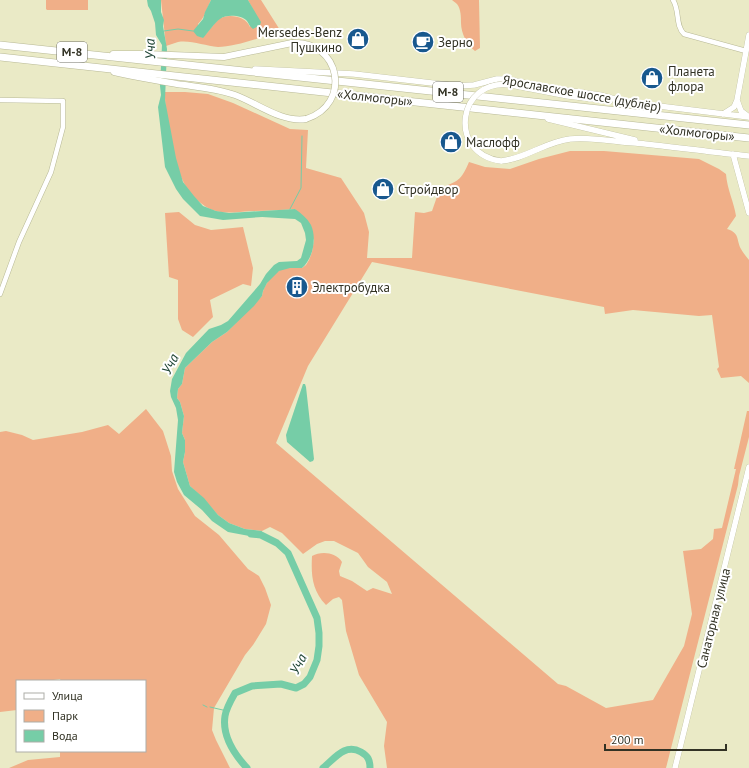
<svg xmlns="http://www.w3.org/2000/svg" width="749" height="768" font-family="'PT Sans',sans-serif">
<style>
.green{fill:#f0af88}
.water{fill:#76cda7}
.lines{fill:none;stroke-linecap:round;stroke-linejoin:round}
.stream{stroke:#76cda7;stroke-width:1}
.river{stroke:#76cda7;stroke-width:7}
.minor-casing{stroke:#b8b996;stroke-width:5.5}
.tertiary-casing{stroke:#b8b996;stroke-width:6}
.secondary-casing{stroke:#b8b996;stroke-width:7}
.trunk-casing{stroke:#b8b996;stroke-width:8}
.minor{stroke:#fff;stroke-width:4.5}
.tertiary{stroke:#fff;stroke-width:5.5}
.secondary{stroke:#fff;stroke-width:6}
.trunk{stroke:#fff;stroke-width:7}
.tertiary-bridge-casing{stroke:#b8b996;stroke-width:6;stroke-linecap:butt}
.secondary-bridge-casing{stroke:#b8b996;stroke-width:7;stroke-linecap:butt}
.tertiary-bridge{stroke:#fff;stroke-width:5.5}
.secondary-bridge{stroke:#fff;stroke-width:6}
.labels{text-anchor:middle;stroke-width:4;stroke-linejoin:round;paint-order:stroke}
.shield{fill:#fff;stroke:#707066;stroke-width:1}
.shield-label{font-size:12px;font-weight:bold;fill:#323224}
.poi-label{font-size:13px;fill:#323224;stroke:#fff;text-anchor:start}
.street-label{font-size:13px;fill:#323224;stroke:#fff}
.water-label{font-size:14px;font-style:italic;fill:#1a4030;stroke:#fff}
</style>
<rect width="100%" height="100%" fill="#eaeac6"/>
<path class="green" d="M46,0H88V10H47L46,9Z
M161,0H211C207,8 205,17 198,24L202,38C208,33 214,23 219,19C228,13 246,16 250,27L254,11L248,0H261L280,30C264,37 235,47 218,47C205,46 191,40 178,42C174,43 170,45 166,46Z
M452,0H479L480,48L475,51C467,45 461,33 461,23C461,17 461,9 457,4C455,2 453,1 452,0Z
M165,92H185L208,94L233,103L290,129L308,130L306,168L341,178L364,213L369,232L367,258H412L415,212L424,213L432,211L440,188C458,181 461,181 469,162L485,167L510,169L539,159L570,151H604L699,159L719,169L726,174C727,189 734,202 736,216L727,229C740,233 736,239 741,249C743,253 746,256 749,260V383L741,376L721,378L717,369L719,367L712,315L699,316L633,310L605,314L604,307L372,262L308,366L276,443L558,684L566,686L606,708L653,700L684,646L692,614L683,551L701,549L713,539L714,529L722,528L736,469H734L747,411H749V437L739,476L738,485L666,768H387L384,746L387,722L359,675L346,631L342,600L339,597L333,599L326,605C312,590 311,575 312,556C321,551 336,552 342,562L339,571L340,576L352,581L367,591L373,588L392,594L387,582L368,567L358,553L334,541H325L317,544L303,554L282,533L270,527L262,531L245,529L229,523L218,515L203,498L190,486L183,462L185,452V440L182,433L184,416L180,402L177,398L178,389L182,384L185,368L212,342L227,332L262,296C263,287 271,275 280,270C286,267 294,268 302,268L306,265L309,260L312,252L314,240L295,209C280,210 265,211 250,211C239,212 227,214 216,211C203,208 189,194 183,181C174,163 164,112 165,92Z
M179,212L195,225L211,230L243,227L253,268L251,286L243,284L210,300L213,317L193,337L182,330L178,319V280L169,277L165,213Z
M146,409L163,431L171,456L172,471L178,489L195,516L219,535L248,569L259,576L265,588L271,605L266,624L253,645L245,655L214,708L212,730L216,740L230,768H9L28,760L60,757V751H145V681H61L60,679L47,681H17V710L0,712V432L6,431L22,435L33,440L82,432L108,425L119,434Z"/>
<path class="water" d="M147,0H161V12L164,20L163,26L167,49L165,100L176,158L183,182L194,196L203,206L216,211L229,213L295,209C301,213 307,218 311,225C317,238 313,259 302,268H290L279,271L267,283L263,291L262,296L254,306L227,332L212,342L185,368L182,384L178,389L177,398L180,402L184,416L182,433L185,440V452L183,462L190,486L204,498L218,515L229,523L245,529L262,531L260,538L228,532L212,521L202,510L184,495L177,482L174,472L178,420L176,408L171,397L170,391L172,379L186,353L209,329L221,325L228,321L260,284L266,274L274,265L279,262L297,261L301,258L306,240L305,233L301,223L295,219L262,217L223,220L200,216L183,199L176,189L165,167L158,107L161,95L160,86L162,45L156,35L155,23L151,11L148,6Z
M211,0H248L261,22L260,25L253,29C250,27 249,24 247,21C242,15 226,14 220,19C215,22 207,34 203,38L197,36L193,31L203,19L205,12Z
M303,384H305L306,387L314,459L313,461L310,462L287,442L286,435Z"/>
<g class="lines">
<path class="stream" d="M164,31L178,29L193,31
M290,209L301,188L302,136
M203,705L207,707
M210,707L227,711"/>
<path class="river" d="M247,768C234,754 222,735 225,716C226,709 231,700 235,693L252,686L281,684L296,688L304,684L310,677L317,660L319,646V633L317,618L288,553L277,543L261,535L251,534
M323,768C335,758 345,743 361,752C368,756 370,760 370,768"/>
<g class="minor-casing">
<path id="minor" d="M673,0C680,11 675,25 684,34L746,51
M0,100L63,101V127L51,172L19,242L0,294"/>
</g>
<g class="tertiary-casing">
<path id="tertiary" d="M255,69L354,74L458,86L474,85L497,79H507L549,88L600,95L626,102L749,117
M511,85L568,96L610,101
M737,100L741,111L749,117
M723,114L734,107L737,100L749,35
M548,119L635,140
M733,154L749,213
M501,161C525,159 545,142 570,139C587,137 605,140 622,142C664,145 706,152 749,156
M675,768L749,467"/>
</g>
<g class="secondary-casing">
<path id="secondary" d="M113,54H145L224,57L292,43
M114,72C135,77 156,80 177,84C197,87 216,88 235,95C257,103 282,123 306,119"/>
</g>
<g class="trunk-casing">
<path id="trunk" d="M0,45L749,125
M0,57L749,138"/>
</g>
<use href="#minor" class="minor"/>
<use href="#tertiary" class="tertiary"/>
<use href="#secondary" class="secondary"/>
<use href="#trunk" class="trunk"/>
<g class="tertiary-bridge-casing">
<path id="tertiary-bridge" d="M501,161C447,154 457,77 511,85"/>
</g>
<g class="secondary-bridge-casing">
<path id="secondary-bridge" d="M292,43C340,40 353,104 306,119"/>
</g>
<use href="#tertiary-bridge" class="tertiary-bridge"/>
<use href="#secondary-bridge" class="secondary-bridge"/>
</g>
<defs>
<g id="shop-disc" transform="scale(1.15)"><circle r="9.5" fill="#18588e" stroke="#fff"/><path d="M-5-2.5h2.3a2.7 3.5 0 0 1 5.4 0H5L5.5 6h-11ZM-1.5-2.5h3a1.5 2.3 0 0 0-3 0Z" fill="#fff"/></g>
<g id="cafe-disc" transform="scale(1.15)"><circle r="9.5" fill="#18588e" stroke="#fff"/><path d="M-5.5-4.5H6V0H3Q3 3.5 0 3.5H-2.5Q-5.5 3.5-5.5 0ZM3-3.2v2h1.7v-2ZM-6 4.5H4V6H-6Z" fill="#fff"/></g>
<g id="building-disc" transform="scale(1.15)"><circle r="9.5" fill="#18588e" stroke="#fff"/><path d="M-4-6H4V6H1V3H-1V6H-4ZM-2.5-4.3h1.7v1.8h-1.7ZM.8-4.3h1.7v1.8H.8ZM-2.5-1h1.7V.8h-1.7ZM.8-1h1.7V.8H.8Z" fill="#fff"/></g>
</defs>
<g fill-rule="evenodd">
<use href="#shop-disc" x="358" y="39"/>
<use href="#cafe-disc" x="423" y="42"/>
<use href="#shop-disc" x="652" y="78"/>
<use href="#shop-disc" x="451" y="142"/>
<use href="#shop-disc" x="383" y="189"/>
<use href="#building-disc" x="297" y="287"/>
</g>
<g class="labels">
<g class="shield">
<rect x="57" y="42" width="30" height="20" rx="3"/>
<rect x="433" y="82" width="30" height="20" rx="3"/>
</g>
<g class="shield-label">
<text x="72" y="56">М-8</text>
<text x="448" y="96">М-8</text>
</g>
<g class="poi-label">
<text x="342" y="37" text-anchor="end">Mersedes-Benz<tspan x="342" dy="15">Пушкино</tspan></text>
<text x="438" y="47">Зерно</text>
<text x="668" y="76">Планета<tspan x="668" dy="15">флора</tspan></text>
<text x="466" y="147">Маслофф</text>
<text x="398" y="194">Стройдвор</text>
<text x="312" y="292">Электробудка</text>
</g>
<g class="street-label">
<text transform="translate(582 93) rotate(10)" y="5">Ярославское шоссе (дублёр)</text>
<text transform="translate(375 97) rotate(6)" y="5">«Холмогоры»</text>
<text transform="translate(697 132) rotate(6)" y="5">«Холмогоры»</text>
<text transform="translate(713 618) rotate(-76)" y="5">Санаторная улица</text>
</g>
<g class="water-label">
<text transform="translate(150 49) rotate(-92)" y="5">Уча</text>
<text transform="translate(170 364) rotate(-63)" y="5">Уча</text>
<text transform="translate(298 664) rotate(-63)" y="5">Уча</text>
</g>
</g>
<rect x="16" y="680" width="130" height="72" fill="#ffffff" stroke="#adada7"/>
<rect x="24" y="693" width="20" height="6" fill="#ffffff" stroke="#adada7"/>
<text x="52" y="700" font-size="12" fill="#323224">Улица</text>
<rect x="24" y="710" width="20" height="12" fill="#f0af88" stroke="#adada7"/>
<text x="52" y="720" font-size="12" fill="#323224">Парк</text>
<rect x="24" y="730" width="20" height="12" fill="#76cda7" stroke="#adada7"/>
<text x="52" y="740" font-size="12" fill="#323224">Вода</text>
<path d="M605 744v6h121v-6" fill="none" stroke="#323224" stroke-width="2"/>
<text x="611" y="744" font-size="12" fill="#323224" stroke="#ffffff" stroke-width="3" paint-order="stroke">200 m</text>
</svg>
